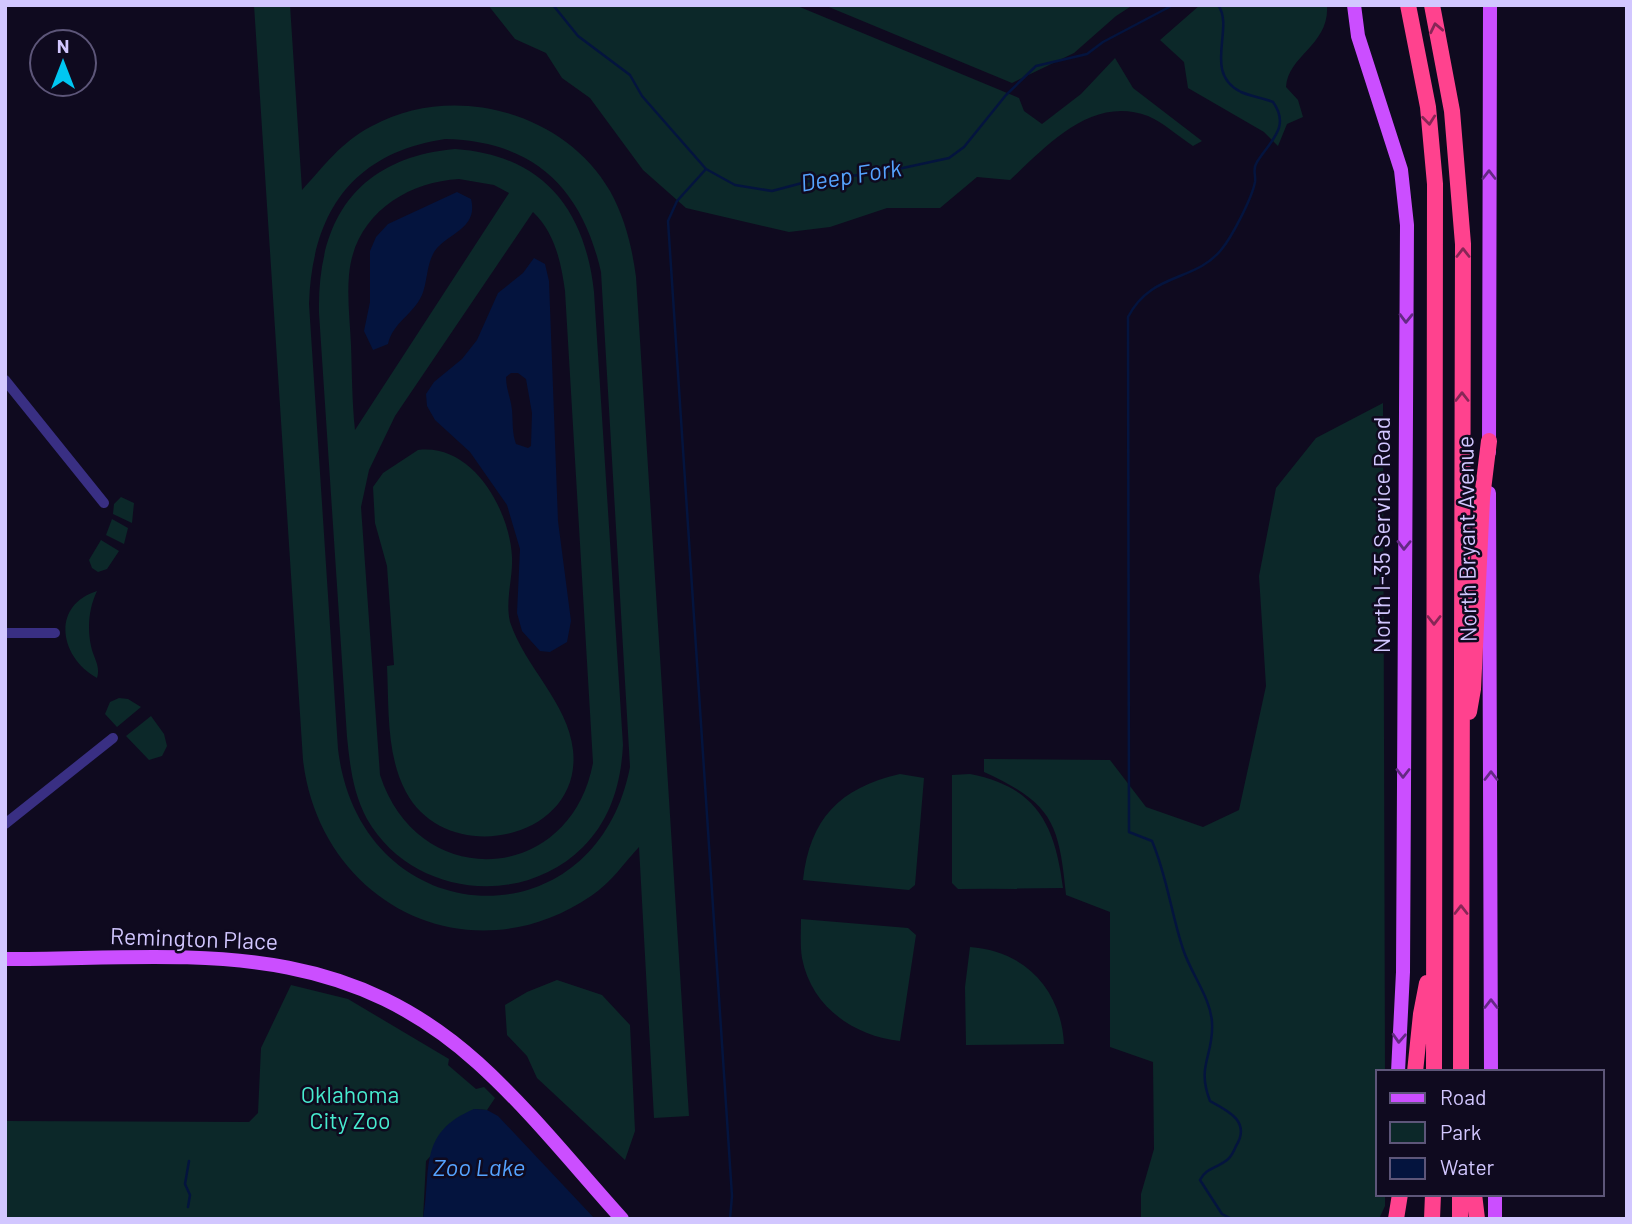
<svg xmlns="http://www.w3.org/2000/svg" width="1632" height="1224" font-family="Barlow,sans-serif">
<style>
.green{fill:#0c2829;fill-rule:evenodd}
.water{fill:#04143e;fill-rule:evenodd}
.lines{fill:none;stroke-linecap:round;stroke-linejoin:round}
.stream{stroke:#04143e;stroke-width:2.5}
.minor{stroke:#392f83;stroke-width:10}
.major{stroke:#cb4eff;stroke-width:14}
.highway{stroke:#ff428e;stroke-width:16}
.oneway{stroke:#872656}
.oneway2{stroke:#642984}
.labels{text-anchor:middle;stroke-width:5;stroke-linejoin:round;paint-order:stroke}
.street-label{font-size:23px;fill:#d2c7ff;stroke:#0f0a1f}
.park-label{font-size:23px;fill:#47ebcf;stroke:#0f0a1f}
.water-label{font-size:24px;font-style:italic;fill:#55a3ff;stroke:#0f0a1f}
</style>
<rect width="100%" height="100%" fill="#0f0a1f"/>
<path class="green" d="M254,5H290L302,190C325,165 341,142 372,126C452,82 564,111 610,191C625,218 632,247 636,277L689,1116L654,1118L639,847C624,863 611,883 591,896C469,979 320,904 303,760ZM445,139C534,141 582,188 601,272L630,767C595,948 360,935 338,749L309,304C312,213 352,153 445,139Z
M488,5H795L1019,98L1024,111L1042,124L1081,94L1115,58L1133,88L1202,141L1193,146C1179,137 1163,122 1148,116C1091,95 1047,146 1010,180L977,177L940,208H887L830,227L789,232L686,208L643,170L590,98L562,78L546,53L515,39Z
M824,5H1133L1116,16L1074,53L1012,83Z
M1200,5H1327C1330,45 1288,55 1286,87L1298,100L1303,117L1287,124L1278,146L1264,132L1188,88L1184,62L1160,40Z
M455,149C542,155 585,208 594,292L623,745C621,783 611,819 583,847C521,909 411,896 367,819C353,793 350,766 347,737L319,313C317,220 357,158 455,149ZM459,179L494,185L509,193L355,430C352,402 352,373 351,345C350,322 347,298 349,275C354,216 405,182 459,179ZM533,212C555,233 561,262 565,291L593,763C570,885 418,893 380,775L361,507L369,470L395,416Z
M1383,403L1385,1072H1378V1194H1385V1206L1379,1219H1141V1194L1154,1149L1153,1062L1110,1047V912L1066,895C1059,822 1052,803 984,772V759L1110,760L1146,807L1203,827L1239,810L1266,686L1259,576L1276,488L1316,438Z
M418,450C473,443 510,511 512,557C513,579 505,600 510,622C525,667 568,703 573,750C583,840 447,869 406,792C386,755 389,707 387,666L394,665L387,566L375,523L373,487L383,473Z
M121,497L134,503L132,523L113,514L114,504Z
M112,519L128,528L124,544L106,535Z
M101,540L119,551L107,569L98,572L92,568L89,560Z
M97,591C89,608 87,627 91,646C93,657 101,666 97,678C60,658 50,606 97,591Z
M119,698L128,699L141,707L117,727L105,714L110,702Z
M151,716L164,734L167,746L162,756L149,760L126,736Z
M900,774L924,778L915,885L909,890L803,880C810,819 839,788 900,774Z
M970,774C1037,787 1055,825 1063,888L958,889L952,883V775Z
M801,919L908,928L916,935L900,1041C853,1036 811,1006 802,958C800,946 801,931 801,919Z
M970,947C1025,951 1061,989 1064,1044L966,1045L965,987Z
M557,980L602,995L630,1025L635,1131L625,1160L537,1078L527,1056L507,1035L505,1005L527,992Z
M291,985L348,999L449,1059L448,1065L476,1089L484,1087L495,1098L487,1110L474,1109L426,1161L423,1219H5V1121L249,1122L258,1113L261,1048Z"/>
<path class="water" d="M457,192L471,199C478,227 452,232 437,248C426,261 428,281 422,295C413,315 393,322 388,344L373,350L364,331L370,302V251L376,237L388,224Z
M534,258L545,264L549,281L558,521L571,621L567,642L550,652L540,651L522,631L517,613L520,549L507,505L470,452L435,420L427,406L426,394L434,382L462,359L477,340L498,293L523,273ZM511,373H518L526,379L532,413L531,446L528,448L516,444C512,433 513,422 512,410C511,399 506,389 506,377Z
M474,1109L487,1110L498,1116L595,1219H423C432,1170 417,1133 474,1109Z"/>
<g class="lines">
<path class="stream" d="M553,5L578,36L630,75L642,96L706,169L735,185L772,191L821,178L875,174L949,158L964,147L1006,95L1036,66L1087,54L1103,42L1173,5
M1218,5C1235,28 1202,73 1241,92C1250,96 1263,98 1273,102C1291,127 1270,141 1257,162C1252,169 1256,174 1255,182C1252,198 1232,237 1221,250C1195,282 1151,272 1128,317L1129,832L1152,841C1167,876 1171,913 1183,949C1191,974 1211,998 1212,1023C1214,1056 1196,1065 1210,1101C1229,1111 1251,1122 1236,1146C1234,1151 1231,1157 1227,1160C1217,1168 1206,1168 1200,1180L1222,1214L1232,1219
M706,169L677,201L668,221L732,1196L730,1219
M188,1207L190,1195L185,1184L189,1161"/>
<path class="minor" d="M5,380L104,503
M5,633H55
M5,824L113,738"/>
<path class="major" d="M1354,5L1358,36L1401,170L1407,225L1403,972L1398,1072
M1489,452L1490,5
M1489,493L1491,1072
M5,959C183,959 334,933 478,1063C530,1110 575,1167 622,1219
M1495,1194V1219"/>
<path class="highway" d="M1408,5L1428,107L1435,184L1434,1072
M1432,5L1452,111L1463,244L1461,1072
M1469,712L1473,689L1482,498L1489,441
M1415,1072L1421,1014L1427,983
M1474,1194L1477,1219
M1396,1219L1400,1194
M1432,1219L1433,1194
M1460,1219V1194"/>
</g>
<defs><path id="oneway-chevron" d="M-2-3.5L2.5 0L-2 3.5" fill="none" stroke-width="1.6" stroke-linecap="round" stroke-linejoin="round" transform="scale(1.75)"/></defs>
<g class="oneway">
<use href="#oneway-chevron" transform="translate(1436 28) rotate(-102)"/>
<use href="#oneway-chevron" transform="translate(1429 120) rotate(84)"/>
<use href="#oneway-chevron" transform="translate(1463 253) rotate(-90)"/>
<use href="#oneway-chevron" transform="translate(1462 397) rotate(-90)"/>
<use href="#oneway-chevron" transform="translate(1434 620) rotate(90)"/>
<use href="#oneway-chevron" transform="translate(1461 910) rotate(-90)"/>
</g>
<g class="oneway2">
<use href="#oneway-chevron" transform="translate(1489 175) rotate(-90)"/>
<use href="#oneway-chevron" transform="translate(1406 318) rotate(91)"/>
<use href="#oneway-chevron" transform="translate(1404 545) rotate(91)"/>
<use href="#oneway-chevron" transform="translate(1403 773) rotate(90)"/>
<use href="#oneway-chevron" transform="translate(1491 776) rotate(-90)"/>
<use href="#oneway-chevron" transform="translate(1491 1004) rotate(-90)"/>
<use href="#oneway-chevron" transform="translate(1399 1038) rotate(93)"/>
</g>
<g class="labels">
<g class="street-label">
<text transform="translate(1382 535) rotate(-90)" y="8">North I-35 Service Road</text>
<text transform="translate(1467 539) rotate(-91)" y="8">North Bryant Avenue</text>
<text transform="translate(194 939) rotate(2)" y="8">Remington Place</text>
</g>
<g class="park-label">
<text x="350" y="1103">Oklahoma<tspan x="350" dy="26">City Zoo</tspan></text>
</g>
<g class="water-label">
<text transform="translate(851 176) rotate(-9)" y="8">Deep Fork</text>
<text x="479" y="1176">Zoo Lake</text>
</g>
</g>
<rect width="1632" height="1224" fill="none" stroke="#d2c7ff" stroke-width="14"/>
<rect x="1376" y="1070" width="228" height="126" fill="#0f0a1f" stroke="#5d5679" stroke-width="2"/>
<rect x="1390" y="1093" width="35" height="10" fill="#cb4eff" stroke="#5d5679" stroke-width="2"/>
<text x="1440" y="1105" font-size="21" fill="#d2c7ff">Road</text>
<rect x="1390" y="1122" width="35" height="21" fill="#0c2829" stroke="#5d5679" stroke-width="2"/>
<text x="1440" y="1140" font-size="21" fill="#d2c7ff">Park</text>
<rect x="1390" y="1158" width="35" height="21" fill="#04143e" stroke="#5d5679" stroke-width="2"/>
<text x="1440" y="1175" font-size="21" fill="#d2c7ff">Water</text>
<g transform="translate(63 63)"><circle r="33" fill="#0f0a1f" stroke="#5d5679" stroke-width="2"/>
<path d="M0-5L12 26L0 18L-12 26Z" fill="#00c7f2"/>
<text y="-10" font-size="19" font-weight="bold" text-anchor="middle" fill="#d2c7ff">N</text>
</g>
</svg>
